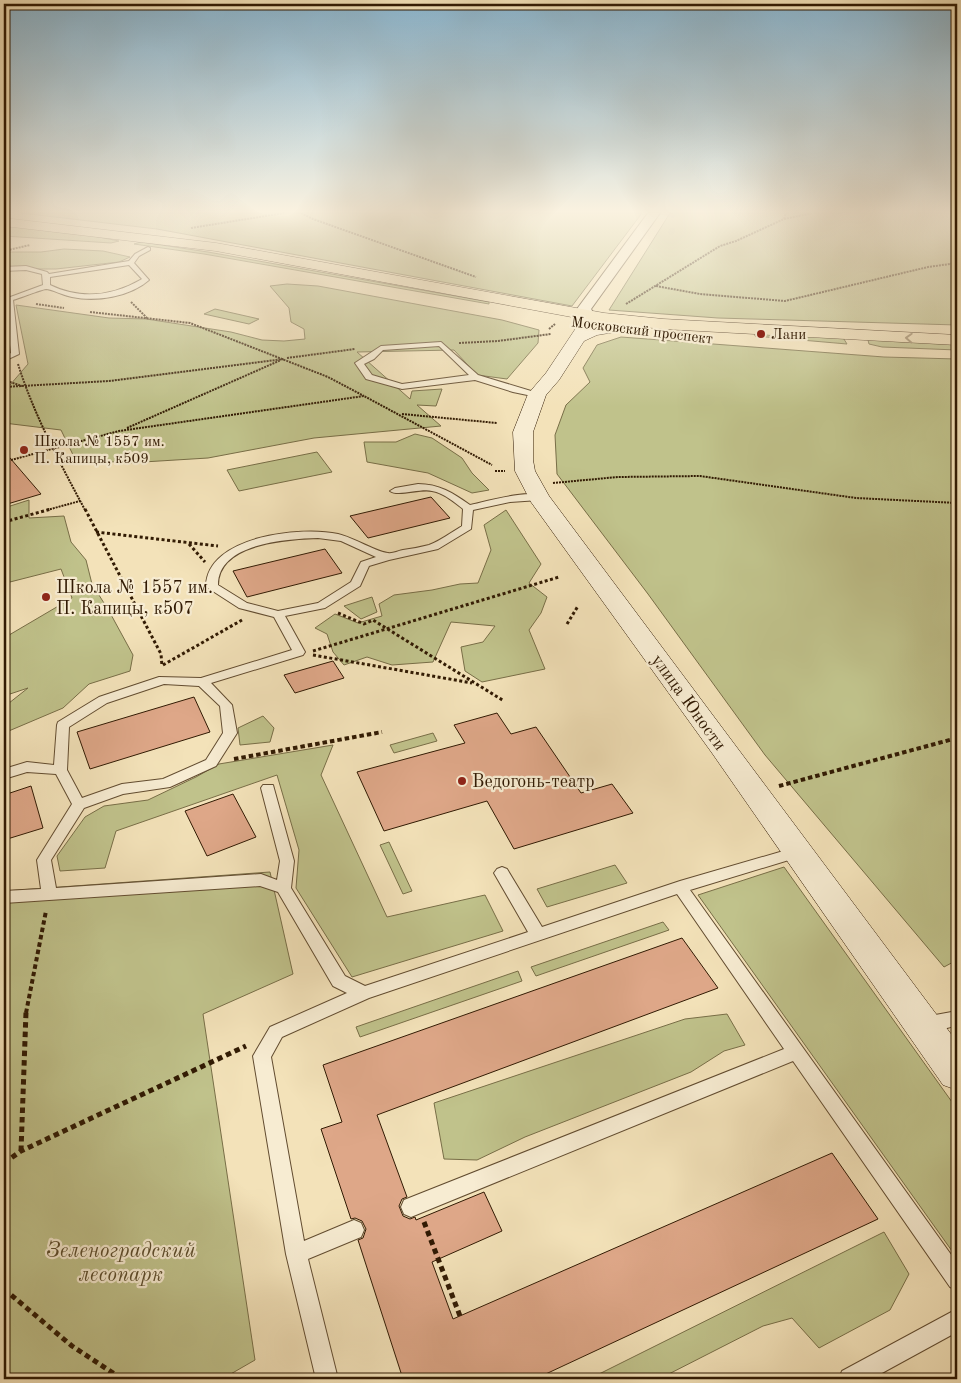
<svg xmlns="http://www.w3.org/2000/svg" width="961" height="1383" font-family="'Old Standard TT',serif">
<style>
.green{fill:#c0c28b;stroke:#786e47}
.building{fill:#dea788;stroke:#311a03}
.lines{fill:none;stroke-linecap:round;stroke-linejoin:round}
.lane-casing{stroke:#624c30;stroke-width:2}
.street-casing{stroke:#624c30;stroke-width:2}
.secondary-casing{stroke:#311a03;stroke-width:1}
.primary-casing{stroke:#311a03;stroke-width:1}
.path-far3{stroke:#311a03;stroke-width:2;stroke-dasharray:2 1;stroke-linecap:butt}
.path-far2{stroke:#311a03;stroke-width:3;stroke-dasharray:3 2.5;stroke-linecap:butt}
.path-far1{stroke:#311a03;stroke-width:4;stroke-dasharray:4.5 3;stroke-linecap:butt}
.path{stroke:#311a03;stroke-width:5;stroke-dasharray:5.5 4;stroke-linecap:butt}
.lane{fill:#f7ecd2;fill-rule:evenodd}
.street{fill:#f7ecd2;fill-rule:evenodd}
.secondary{fill:#f7ecd2;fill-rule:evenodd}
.primary{fill:#f3e2b9;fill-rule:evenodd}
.oneway{stroke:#9c8867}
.poi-dot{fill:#8f2418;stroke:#f7ecd2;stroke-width:2}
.labels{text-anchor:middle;stroke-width:4.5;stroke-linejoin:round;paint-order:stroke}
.far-street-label{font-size:15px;fill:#311a03;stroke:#f7ecd2}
.far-poi-label{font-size:15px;fill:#311a03;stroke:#f7ecd2;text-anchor:start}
.poi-label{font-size:18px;fill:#311a03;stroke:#f7ecd2;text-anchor:start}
.street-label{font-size:18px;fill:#311a03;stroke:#f7ecd2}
.near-park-label{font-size:21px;font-style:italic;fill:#5c4c2c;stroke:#f7ecd2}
</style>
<rect width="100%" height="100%" fill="#f3e2b9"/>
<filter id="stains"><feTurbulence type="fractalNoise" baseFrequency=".004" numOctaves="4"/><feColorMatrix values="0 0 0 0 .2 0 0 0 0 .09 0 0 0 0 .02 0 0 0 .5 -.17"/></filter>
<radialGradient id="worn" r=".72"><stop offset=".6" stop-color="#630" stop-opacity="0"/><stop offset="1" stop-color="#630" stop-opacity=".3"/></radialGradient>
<path class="green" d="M21,213H642L572,306L157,229Z
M670,213H957V325L718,318L609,310Z
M11,225L88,235L119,241L111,243L4,236V231L10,228Z
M141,242L208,252L489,302V304L204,254L134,244Z
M64,249L103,251L130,257L119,262L56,269H4V252H41Z
M287,284L318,286L502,320L539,330L538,343L507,379L477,375L454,350L357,352L410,399L412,391L442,389L436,406L417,405L441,426L314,438L208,458L127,463L75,459L61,430L4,423V392L28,364L16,305L109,318L146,319L231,332L262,340L284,341L305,339L304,329L291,322L289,308L270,286Z
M215,309L259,319L249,324L204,314Z
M755,331L842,336L847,344L755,336Z
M621,337L884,357L957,359V960L944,967L765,755L648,594L557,474L555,435L566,405L590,382L583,368L597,345Z
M877,339L957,343V350L882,347L869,344L868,340Z
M415,434L432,438L462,458L472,473L489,490L472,493L428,473L367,462L364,442H396Z
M317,452L332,472L239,491L227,470Z
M29,500V518L64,516L71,542L86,560L92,584L109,611L133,655L130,671L89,684L63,708L4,733V707L28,688L4,696V638L72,598L61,569L6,583L4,570V508Z
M506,510L541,564L529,583L547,597L541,613L529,630L545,669L482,682L465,671L461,647L483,642L495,626L451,622L433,662L392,665L367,657L344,665L333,652L327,634L315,628L335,614L358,623L382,616L379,604L394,595L432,590L460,584L478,583L491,550L484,525Z
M372,597L377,612L361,619L344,606Z
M263,716L274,728L270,742L240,745L238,728Z
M433,733L437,741L394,753L390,745Z
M333,745L321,775L387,917L485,895L503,931L352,977L296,888L299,850L277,775L116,831L105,868L60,871L57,856L85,817L104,806L148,800L196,777L219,764Z
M389,842L412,891L403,894L380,845Z
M615,865L627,883L547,907L537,889Z
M784,867L957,1109V1258L698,895Z
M270,872L293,974L203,1014L255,1360L222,1379H4V891Z
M663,922L669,930L536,976L531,967Z
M518,971L522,981L360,1037L356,1027Z
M727,1014L745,1045L724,1051L691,1072L525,1137L477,1160L444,1159L434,1103L685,1019Z
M884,1232L909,1274L890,1310L819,1348L792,1318L763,1326L659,1379H589Z"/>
<path class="building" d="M4,451L41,494L4,505Z
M431,497L450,518L368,538L350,516Z
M325,549L342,573L247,597L233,571Z
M333,661L344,678L295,693L284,675Z
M194,697L210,732L90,769L77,732Z
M497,713L511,734L536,727L581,793L612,784L633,813L514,849L487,801L384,831L357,772L465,743L454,725Z
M31,786L43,828L4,840V795Z
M233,794L256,837L207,856L185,811Z
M682,938L718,988L377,1115L407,1197L402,1199L399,1206L403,1216L410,1219L415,1217L416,1220L484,1192L502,1231L432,1262L453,1319L832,1153L878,1219L535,1379H403L358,1240L363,1238L366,1229L362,1221L355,1218L351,1219L321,1129L342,1122L323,1065Z"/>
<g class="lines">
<g class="lane-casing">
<path id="lane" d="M148,247L150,248V250L139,256L134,263L149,280C130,297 96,302 72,297C65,296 51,289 46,289C40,290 20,298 13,300L19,354L4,361V356L11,353L8,328H4V324L7,323L5,299L43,285L42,274L26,270L4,271V267L26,266L47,272L49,274L129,261L135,254ZM129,265L142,279C113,296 81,300 50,285V277Z
M441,342L478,375L541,394L537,397L513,392L475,380L402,389L366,379L355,363L381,346ZM439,346L469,375L402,384L372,375L364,364L374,359L383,350Z
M418,484C439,484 453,493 470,505C484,502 533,488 544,497L539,500L510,502L473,510L471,529L438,549L389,560L369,566L360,586L325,608L285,616L305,652L303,655L211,683L232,705L237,733L216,766L170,787L123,794L84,808L51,860L56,888L261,874L277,880L280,861L261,788L263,785H273L294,861L291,888L345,976L365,986L528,932L494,873L497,869L502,867L507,869L542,927L680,881L797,847L802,848L804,852L802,856L690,890L957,1263V1290L950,1287L793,1061L411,1217L404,1214L401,1207L404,1200L784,1049L677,894L369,998L282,1037L271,1057L304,1241L354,1220L361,1223L364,1230L361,1237L308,1259L338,1379H316L286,1254L253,1056L270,1027L347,993L333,986L278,892L260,886L4,903V891L41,889L37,860L72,804L56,774L27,772L4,779V769L27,762L54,765L57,725L58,722L99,697L159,677L201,678L292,650L274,617L239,608L208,588L206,586C207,536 301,526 338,534C352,537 379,553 388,553C392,554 398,551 403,550C411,549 421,547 429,545C440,541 452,532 462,526L463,509C454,502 444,493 432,491C421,488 398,497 390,491L395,488ZM318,538L341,541L376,557L361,562L351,582L318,603L278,611L247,603L218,585C218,543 287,539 318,538ZM164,684L199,686L220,706L223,733L206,760L163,779L122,784L82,798L67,770L69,727L107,703Z
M957,1011V1025C946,1029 930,1032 919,1028L916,1023L919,1018Z
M957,1309V1332L871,1379H839L842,1371Z"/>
</g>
<g class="street-casing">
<path id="street" d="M648,213H660L591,309L595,316L593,319H583L577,309Z"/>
</g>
<g class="secondary-casing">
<path id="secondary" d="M588,311L594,313L596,316L594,325L615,323L621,325L623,328L621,331L597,335L584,341L559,380L546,395L533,432V460L535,471L549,496L957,1042V1090L943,1085L712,753L531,502L515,471L513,432L528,394L546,373L578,325L582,313Z"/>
</g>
<g class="primary-casing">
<path id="primary" d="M4,218L216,243L604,313L663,319L957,335V345L663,329L604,323L216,251L4,226Z"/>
</g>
<path class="path-far3" d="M301,213L313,219L476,277
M784,219L813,213
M191,228L284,213
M4,251L30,245
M656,286L700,294L785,301L928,267L957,263
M131,302L147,318
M36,304L64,308
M626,304L720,246L736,241L784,219L786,213
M90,312L190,323L328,377L364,396
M549,329L555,324
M459,343L498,341L551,334
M287,358L355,349
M18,364C34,415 60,463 85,510
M4,380L22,386
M4,387L109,381L284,359
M402,414L497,423
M127,428L281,360
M11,460L119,431L364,396L492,465
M495,471H505
M553,483L618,477L700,476L856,498L957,503
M47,510L80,501"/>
<path class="path-far2" d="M85,509L161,654L162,666
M4,522L51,509
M96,532L218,546
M189,544L205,562
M338,613L364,624L373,620L504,701
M567,624L578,606
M313,651L559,577
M313,655L472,683
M163,665L242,620"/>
<path class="path-far1" d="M234,759L382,732
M779,786L957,738
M26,1013L46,911"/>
<path class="path" d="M21,1151L26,1012
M4,1163L21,1151L246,1046
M424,1222L460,1316
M4,1289L72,1346L122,1379"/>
<use href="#lane" class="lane"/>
<use href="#street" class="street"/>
<use href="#secondary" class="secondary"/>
<use href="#primary" class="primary"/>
</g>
<defs><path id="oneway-chevron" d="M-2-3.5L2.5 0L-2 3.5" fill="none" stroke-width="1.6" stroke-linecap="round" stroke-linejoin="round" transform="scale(1.25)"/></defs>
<use class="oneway" href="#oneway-chevron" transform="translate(909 338) rotate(-177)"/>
<linearGradient id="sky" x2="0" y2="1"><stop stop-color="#8ab8d4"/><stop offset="0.52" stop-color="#faf2e0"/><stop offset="1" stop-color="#faf2e0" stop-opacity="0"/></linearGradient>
<rect width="961" height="407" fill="url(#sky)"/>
<g class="poi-dot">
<circle cx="761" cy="334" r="5"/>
<circle cx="24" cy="450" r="5"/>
<circle cx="46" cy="597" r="5"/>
<circle cx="462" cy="781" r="5"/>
</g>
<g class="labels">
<g class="far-street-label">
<text transform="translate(642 330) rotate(7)" y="5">Московский проспект</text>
</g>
<g class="far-poi-label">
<text x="771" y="339">Лани</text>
<text x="34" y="446">Школа № 1557 им.<tspan x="34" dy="17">П. Капицы, к509</tspan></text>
</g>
<g class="poi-label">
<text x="56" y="593">Школа № 1557 им.<tspan x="56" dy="21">П. Капицы, к507</tspan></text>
<text x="472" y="787">Ведогонь-театр</text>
</g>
<g class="street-label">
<text transform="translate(689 702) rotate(54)" y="6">улица Юности</text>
</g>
<g class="near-park-label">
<text x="121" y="1257">Зеленоградский<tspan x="121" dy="24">лесопарк</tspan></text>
</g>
</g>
<rect width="961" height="1383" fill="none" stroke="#f3e2b9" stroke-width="20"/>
<rect x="5" y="5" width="951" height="1373" fill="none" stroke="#311a03" stroke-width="2.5"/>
<rect x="10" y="10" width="941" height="1363" fill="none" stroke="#311a03"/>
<rect width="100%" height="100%" filter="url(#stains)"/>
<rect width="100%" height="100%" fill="url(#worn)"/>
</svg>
